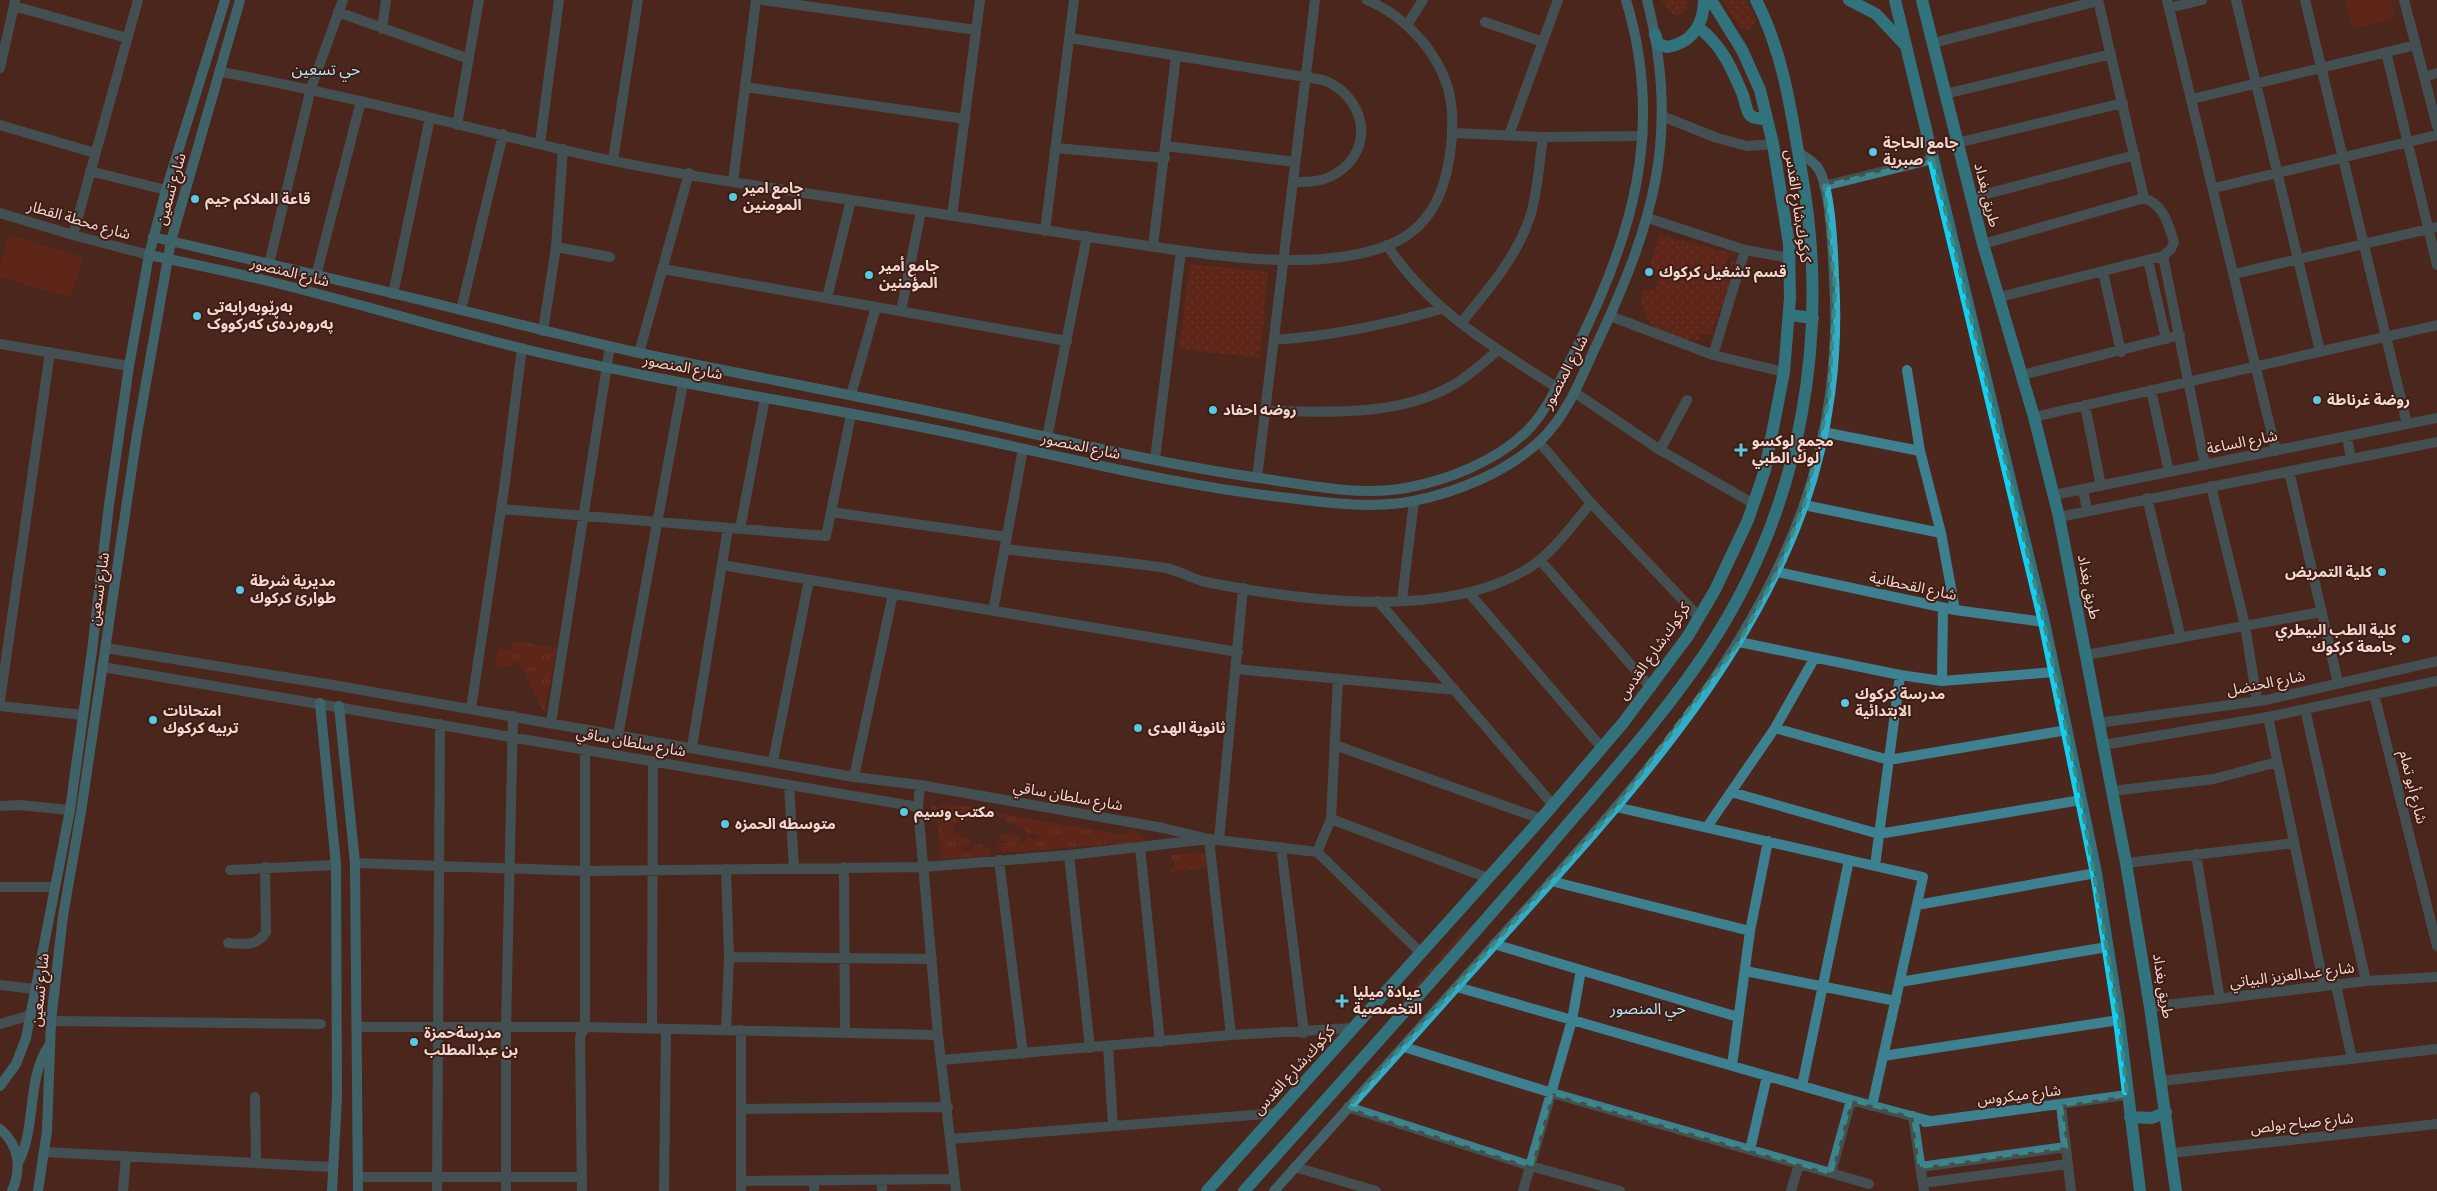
<svg xmlns="http://www.w3.org/2000/svg" width="2437" height="1191" font-family="'PT Sans Narrow','Noto Sans Arabic',sans-serif">
<style>
.grass{fill:url(#grass-tufts)}
.park{fill:url(#park-dots)}
.pitch{fill:#762612}
.lines{fill:none;stroke-linecap:round;stroke-linejoin:round}
.street{stroke:#3d8191;stroke-width:10}
.secondary{stroke:#33adc7;stroke-width:10}
.primary{stroke:#14cff0;stroke-width:12}
.marked{fill:none;stroke:#3c8982;stroke-width:4;stroke-dasharray:10 6;stroke-linejoin:round}
.poi-dot{fill:#57c9e2;stroke:#401d14;stroke-width:2}
.labels{text-anchor:middle;stroke-width:4;stroke-linejoin:round;paint-order:stroke}
.poi-label{font-size:15px;font-weight:bold;fill:#f0d7d1;stroke:#401d14;text-anchor:start}
.street-label{font-size:15px;fill:#f0d7d1;stroke:#401d14}
.neighbourhood-label{font-size:16px;fill:#b3ebf9;stroke:#401d14}
</style>
<defs>
<pattern id="grass-tufts" width="24" height="20" patternUnits="userSpaceOnUse" patternTransform="scale(1.25)"><rect width="24" height="20" fill="#762612"/><path d="M3 7l-1-3M5 7V3M7 7l1-3M15 17l-1-3M17 17v-4M19 17l1-3" fill="none" stroke="#8a4533"/></pattern>
<pattern id="park-dots" width="8" height="8" patternUnits="userSpaceOnUse" patternTransform="scale(1.25)"><rect width="8" height="8" fill="#762612"/><path d="M2 2h.1M6 6h.1" fill="none" stroke="#8a4533" stroke-width="1.8" stroke-linecap="round"/></pattern>
</defs>
<rect width="100%" height="100%" fill="#4b271e"/>
<path class="grass" d="M514,641L557,648L544,712L519,662L508,667H495L498,649L509,651Z
M943,804L979,808L985,811L986,817L963,821L961,823L957,822L953,827V833L970,841L969,845L961,848L964,852L974,851L972,846L976,847L978,844L988,848L991,855L941,859L938,825L931,807L934,805L938,810Z
M990,812L1123,835H1127L1130,830L1134,829L1140,836L1146,839L1148,844H1113L1003,853L996,844L1015,841H1001L998,839L1001,838L1000,834L1020,836L1021,839L1018,840L1023,843L1028,837L1035,841L1038,836L1036,834H1029L1025,830Z
M1201,852L1205,854L1207,867L1170,872L1171,868L1174,867L1175,861L1171,860L1172,855Z
M1468,925L1472,928L1406,1003L1402,1001Z"/>
<path class="park" d="M1661,0H1687V10L1675,16Z
M1723,0H1745L1757,20L1755,25L1747,30L1739,26Z
M1659,235L1736,254V257L1729,255L1722,270L1724,274H1728L1733,258V261L1736,265L1733,264L1730,271L1734,274L1712,332L1714,336L1701,333L1699,341C1686,339 1666,337 1656,329C1646,320 1637,302 1644,290L1656,289L1659,277L1649,272Z
M1190,264L1268,272L1260,358L1179,349Z"/>
<path class="pitch" d="M2345,0H2391L2395,18L2352,29Z
M9,235L83,257L71,298L0,277V263Z"/>
<g class="lines">
<path class="street" d="M763,0L976,30
M2098,0L2144,198
M2167,0L2276,451
M2236,0L2320,351
M2305,0L2407,424
M2404,0L2437,126
M14,6L127,38
M2169,8L2202,0
M338,12L469,59
M1485,22L1543,42
M1407,25L1423,0
M382,29L386,0
M1070,38L1323,80C1364,95 1377,147 1337,173C1324,182 1309,182 1293,182
M1933,43L2098,1
M2386,52L2437,265
M0,68L15,1
M221,72C336,93 450,123 564,150C656,172 751,185 845,199C926,211 1008,225 1089,237C1174,249 1306,277 1386,246C1402,240 1418,229 1428,215C1450,186 1457,127 1449,92C1438,51 1405,16 1367,0
M2424,77L2437,73
M745,87L965,119
M1945,94L2111,54
M2192,99L2416,45
M1662,116L1717,138L1747,146L1773,144
M0,125L95,153
M457,125L479,0
M1453,133L1543,137L1643,136
M1509,135L1558,0
M540,143L559,0
M1957,143L2123,103
M1166,146L1295,162
M1056,148L1165,158
M613,160L638,0
M90,171L166,190
M733,182L756,0
M1824,186L1933,159
M2214,188L2437,135
M1971,198L2135,155
M0,213L73,235L149,255
M952,216L980,0
M1648,218L1745,250L1790,258
M1045,231L1074,0
M73,235L138,0
M1983,244L2144,198C2164,205 2168,224 2174,242L2171,249L2163,256L2000,297
M1387,245C1429,310 1493,347 1556,387
M1153,246L1176,56
M556,247L610,257
M2163,256L2205,465
M2148,260L2166,339
M269,264L311,88L343,0
M663,269L1067,341
M2103,272L2121,352
M2234,274L2437,227
M316,276L361,101
M393,294L430,118
M827,298L851,200
M461,310L503,134
M901,311L921,211
M1610,316L1713,355L1784,372
M1461,323C1488,290 1516,258 1530,217C1538,192 1539,163 1543,137
M543,331L556,247L563,149
M1274,340C1331,336 1385,325 1441,309
M0,344L129,366
M639,353L689,173
M1713,355L1745,250
M1907,370L1920,451L1941,533L1955,610
M2022,375L2180,335
M2151,390L2169,472
M1574,392L1660,450L1754,504
M851,395L876,307
M2085,405L2101,486
M1265,411C1326,412 1399,417 1453,385C1469,376 1484,362 1498,350
M2034,417L2437,325
M1823,432L1920,451
M2347,436L2351,459
M1047,438L1087,236
M1539,442L1591,503L1699,617
M1660,450L1687,400
M1155,459L1181,251
M2289,471L2338,683
M1257,478L1315,0
M2211,486L2245,625L2257,701
M2083,490L2087,510
M2054,495L2437,418
M2147,498L2181,638
M1804,505L1941,533
M501,509L826,536L851,415
M831,512L1007,537
M2059,517L2437,442
M740,529L765,398
M1005,549C1058,556 1113,560 1166,568C1180,571 1192,579 1206,582C1297,600 1437,620 1522,572C1550,557 1571,527 1591,503
M1540,560L1651,688
M722,565L1238,652
M1777,572L1955,610L2044,622
M1469,593L1602,748
M1402,600L1414,501
M1378,601L1553,805
M993,611L1023,449
M1739,642L1900,675L1942,681L2055,672
M106,648L339,686L854,777L920,785L1163,828L1209,839
M2086,655L2321,612
M103,667L918,807
M1236,669L1455,690
M1942,681L1943,608
M2374,694L2437,946
M0,701L50,352
M0,706L83,715
M471,709L504,489L522,348
M2305,709L2366,981
M2268,717L2324,986
M551,723L610,346
M2098,723L2266,700L2437,661
M1775,728L1889,760L2067,730
M618,735L683,383
M1335,745L1541,819
M2103,745L2268,717L2437,681
M692,747L728,528
M773,761L809,580
M854,777L893,594
M789,785L794,868
M920,785L918,807L938,1035L956,1191
M2112,791L2214,779L2277,762
M1731,792L1879,834L2081,800
M0,806L19,805L70,810
M1616,807L1923,877L1872,1106
M1331,819L1488,878
M1707,827L1775,728L1814,659
M1209,839L1231,1035
M1219,840L1243,588
M1140,847L1160,1042
M1281,847L1304,1033
M1317,852L1331,819L1338,679
M2196,854L2220,999
M1069,855L1090,1048
M999,860L1023,1054
M355,863L585,871L924,867L1069,855L1209,839L1317,852L1421,953
M2126,863L2294,843
M1875,866L1900,675
M844,867L845,1032
M230,870L336,865
M1551,881L1750,931
M0,887H54
M1917,905L2096,873
M228,943C243,944 257,947 266,932L265,867
M1494,944L1738,1017
M729,957L932,959
M1745,971L1896,1001
M1900,982L2107,947
M0,985L35,989
M2336,985L2352,1059
M1457,987L1851,1100L1930,1121
M2150,1007L2366,981L2437,977
M51,1021L321,1024
M0,1024L31,1015
M357,1027H585L938,1035
M652,1029L653,761
M726,1030L729,957L726,869
M741,1030V1191
M1108,1046L1113,1125
M1404,1047L1552,1093L1869,1184
M1883,1056L2119,1020
M942,1060L1231,1035L1354,1028
M1732,1066L1750,931L1768,841
M2162,1081L2437,1049
M1802,1086L1849,860
M255,1097L256,1163
M2061,1105L2071,1191
M1348,1107L1531,1166L1620,1191
M741,1109L948,1107
M1913,1116L1924,1191
M1925,1122L2127,1095
M951,1139L1278,1113
M1750,1150L1767,1076
M44,1152L331,1167
M2171,1153L2437,1124
M1295,1167L1376,1191
M1920,1167L2066,1147
M1831,1173L1851,1100
M358,1177H582
M882,1180V1191
M742,1181L954,1179
M1923,1183L2068,1164
M123,1191L126,1156
M437,1191L440,724
M506,1191V1028L513,716
M582,1191L580,1037L585,1027V749
M664,1191L666,1029
M814,1191V1181
M1523,1191L1572,1020L1581,970
M1791,1191L1799,1164"/>
<path class="secondary" d="M153,237C257,261 361,285 465,311C523,325 580,340 639,353C749,376 860,396 971,420C1069,442 1167,465 1266,479C1312,486 1361,496 1406,488C1448,480 1494,462 1525,433C1547,412 1560,380 1574,353C1633,237 1665,128 1626,0
M149,255C193,264 237,273 280,284C360,304 440,328 520,348C672,385 827,406 979,439C1082,461 1184,487 1289,498C1329,503 1373,509 1413,501C1458,492 1507,472 1541,440C1566,416 1580,381 1594,350C1652,228 1682,136 1647,0
M320,703L336,865L337,1096L332,1191
M339,706L355,863L358,1191
M0,1086L16,1064L26,1038L70,810L92,651L109,505L129,366L149,255L166,190L225,0
M0,1129C19,1145 22,1168 12,1191
M18,1163C37,1127 26,1082 48,1047
M38,1191L47,1131L51,1021L63,916L81,812L137,434L171,241L240,0
M1274,1191C1347,1109 1420,1027 1494,945C1611,815 1745,673 1804,505C1829,434 1839,353 1834,278C1833,252 1831,188 1818,168C1813,161 1805,157 1798,152"/>
<path class="primary" d="M1849,0L1876,14L1905,45
M1895,0L2044,622L2081,800L2096,873L2119,1020L2140,1191
M1922,0L1983,244L2034,417L2059,517L2126,863L2150,1007L2176,1191
M1699,28C1722,45 1732,69 1743,95C1745,101 1746,109 1749,114C1753,119 1761,119 1767,119
M1655,34L1658,44L1667,47C1692,43 1704,24 1704,0
M1789,315L1813,318
M2130,1117L2152,1118L2166,1112
M1207,1191L1541,819L1623,723L1688,636L1715,590L1748,520L1765,470L1784,372L1790,298L1789,244L1773,144L1760,90L1742,50L1711,0
M1244,1191C1345,1078 1447,966 1545,851C1603,782 1666,715 1715,638C1802,500 1830,335 1802,175C1792,116 1784,54 1756,0"/>
</g>
<path d="M0 0H2437V1191H0ZM1933,159L2044,622L2081,800L2119,1020L2127,1095L2061,1105L2066,1147L1920,1167L1913,1116L1851,1100L1831,1173L1552,1093L1531,1166L1348,1107L1616,807L1739,642L1777,572L1804,505L1829,399L1835,288L1824,186Z" fill="#4b271e" fill-opacity=".55" fill-rule="evenodd"/>
<path class="marked" d="M1933,159L2044,622L2081,800L2119,1020L2127,1095L2061,1105L2066,1147L1920,1167L1913,1116L1851,1100L1831,1173L1552,1093L1531,1166L1348,1107L1616,807L1739,642L1777,572L1804,505L1829,399L1835,288L1824,186Z"/>
<g class="poi-dot">
<circle cx="1873" cy="152" r="5"/>
<circle cx="733" cy="197" r="5"/>
<circle cx="195" cy="199" r="5"/>
<circle cx="1649" cy="272" r="5"/>
<circle cx="869" cy="275" r="5"/>
<circle cx="197" cy="316" r="5"/>
<circle cx="2317" cy="400" r="5"/>
<circle cx="1213" cy="410" r="5"/>
<path d="M1738.5 442.5h5v5h5v5h-5v5h-5v-5h-5v-5h5z"/>
<circle cx="2382" cy="572" r="5"/>
<circle cx="240" cy="590" r="5"/>
<circle cx="2406" cy="639" r="5"/>
<circle cx="1845" cy="703" r="5"/>
<circle cx="153" cy="720" r="5"/>
<circle cx="1138" cy="728" r="5"/>
<circle cx="904" cy="812" r="5"/>
<circle cx="725" cy="824" r="5"/>
<path d="M1339.5 993.5h5v5h5v5h-5v5h-5v-5h-5v-5h5z"/>
<circle cx="414" cy="1042" r="5"/>
</g>
<g class="labels">
<g class="poi-label">
<text x="1883" y="148">جامع الحاجة<tspan x="1883" dy="17">صبرية</tspan></text>
<text x="743" y="193">جامع امير<tspan x="743" dy="17">المومنين</tspan></text>
<text x="205" y="204">قاعة الملاكم جيم</text>
<text x="879" y="271">جامع أمير<tspan x="879" dy="17">المؤمنين</tspan></text>
<text x="1659" y="277">قسم تشغيل كركوك</text>
<text x="207" y="312">بەڕێوبەرایەتی<tspan x="207" dy="17">پەروەردەی کەرکووک</tspan></text>
<text x="2327" y="405">روضة غرناطة</text>
<text x="1223" y="415">روضه احفاد</text>
<text x="1752" y="446">مجمع لوكسو<tspan x="1752" dy="17">لوك الطبي</tspan></text>
<text x="2372" y="577" text-anchor="end">كلية التمريض</text>
<text x="250" y="586">مديرية شرطة<tspan x="250" dy="17">طوارئ كركوك</tspan></text>
<text x="2396" y="635" text-anchor="end">كلية الطب البيطري<tspan x="2396" dy="17">جامعة كركوك</tspan></text>
<text x="1855" y="699">مدرسة كركوك<tspan x="1855" dy="17">الابتدائية</tspan></text>
<text x="163" y="716">امتحانات<tspan x="163" dy="17">تربيه كركوك</tspan></text>
<text x="1148" y="733">ثانوية الهدى</text>
<text x="914" y="817">مكتب وسيم</text>
<text x="735" y="829">متوسطه الحمزه</text>
<text x="1353" y="997">عيادة ميليا<tspan x="1353" dy="17">التخصصية</tspan></text>
<text x="424" y="1038">مدرسةحمزة<tspan x="424" dy="17">بن عبدالمطلب</tspan></text>
</g>
<g class="street-label">
<text transform="translate(171 189) rotate(-74)" y="5">شارع تسعين</text>
<text transform="translate(1987 195) rotate(76)" y="5">طريق بغداد</text>
<text transform="translate(1798 206) rotate(82)" y="5">كركوك,شارع القدس</text>
<text transform="translate(79 220) rotate(16)" y="5">شارع محطة القطار</text>
<text transform="translate(290 272) rotate(14)" y="5">شارع المنصور</text>
<text transform="translate(683 367) rotate(11)" y="5">شارع المنصور</text>
<text transform="translate(1565 372) rotate(-62)" y="5">شارع المنصور</text>
<text transform="translate(2242 442) rotate(-11)" y="5">شارع الساعة</text>
<text transform="translate(1081 446) rotate(12)" y="5">شارع المنصور</text>
<text transform="translate(1913 586) rotate(12)" y="5">شارع القحطانية</text>
<text transform="translate(2089 587) rotate(79)" y="5">طريق بغداد</text>
<text transform="translate(99 589) rotate(-82)" y="5">شارع تسعين</text>
<text transform="translate(1654 651) rotate(-55)" y="5">كركوك,شارع القدس</text>
<text transform="translate(2266 683) rotate(-11)" y="5">شارع الحنضل</text>
<text transform="translate(631 742) rotate(10)" y="5">شارع سلطان ساقي</text>
<text transform="translate(2413 787) rotate(76)" y="5">شارع أبو تمام</text>
<text transform="translate(1068 796) rotate(10)" y="5">شارع سلطان ساقي</text>
<text transform="translate(2292 975) rotate(-7)" y="5">شارع عبدالعزيز البياتي</text>
<text transform="translate(2163 986) rotate(81)" y="5">طريق بغداد</text>
<text transform="translate(40 990) rotate(-84)" y="5">شارع تسعين</text>
<text transform="translate(1294 1070) rotate(-48)" y="5">كركوك,شارع القدس</text>
<text transform="translate(2019 1095) rotate(-7)" y="5">شارع ميكروس</text>
<text transform="translate(2302 1123) rotate(-6)" y="5">شارع صباح بولص</text>
</g>
<g class="neighbourhood-label">
<text x="326" y="75">حي تسعين</text>
<text x="1648" y="1014">حي المنصور</text>
</g>
</g>
</svg>
